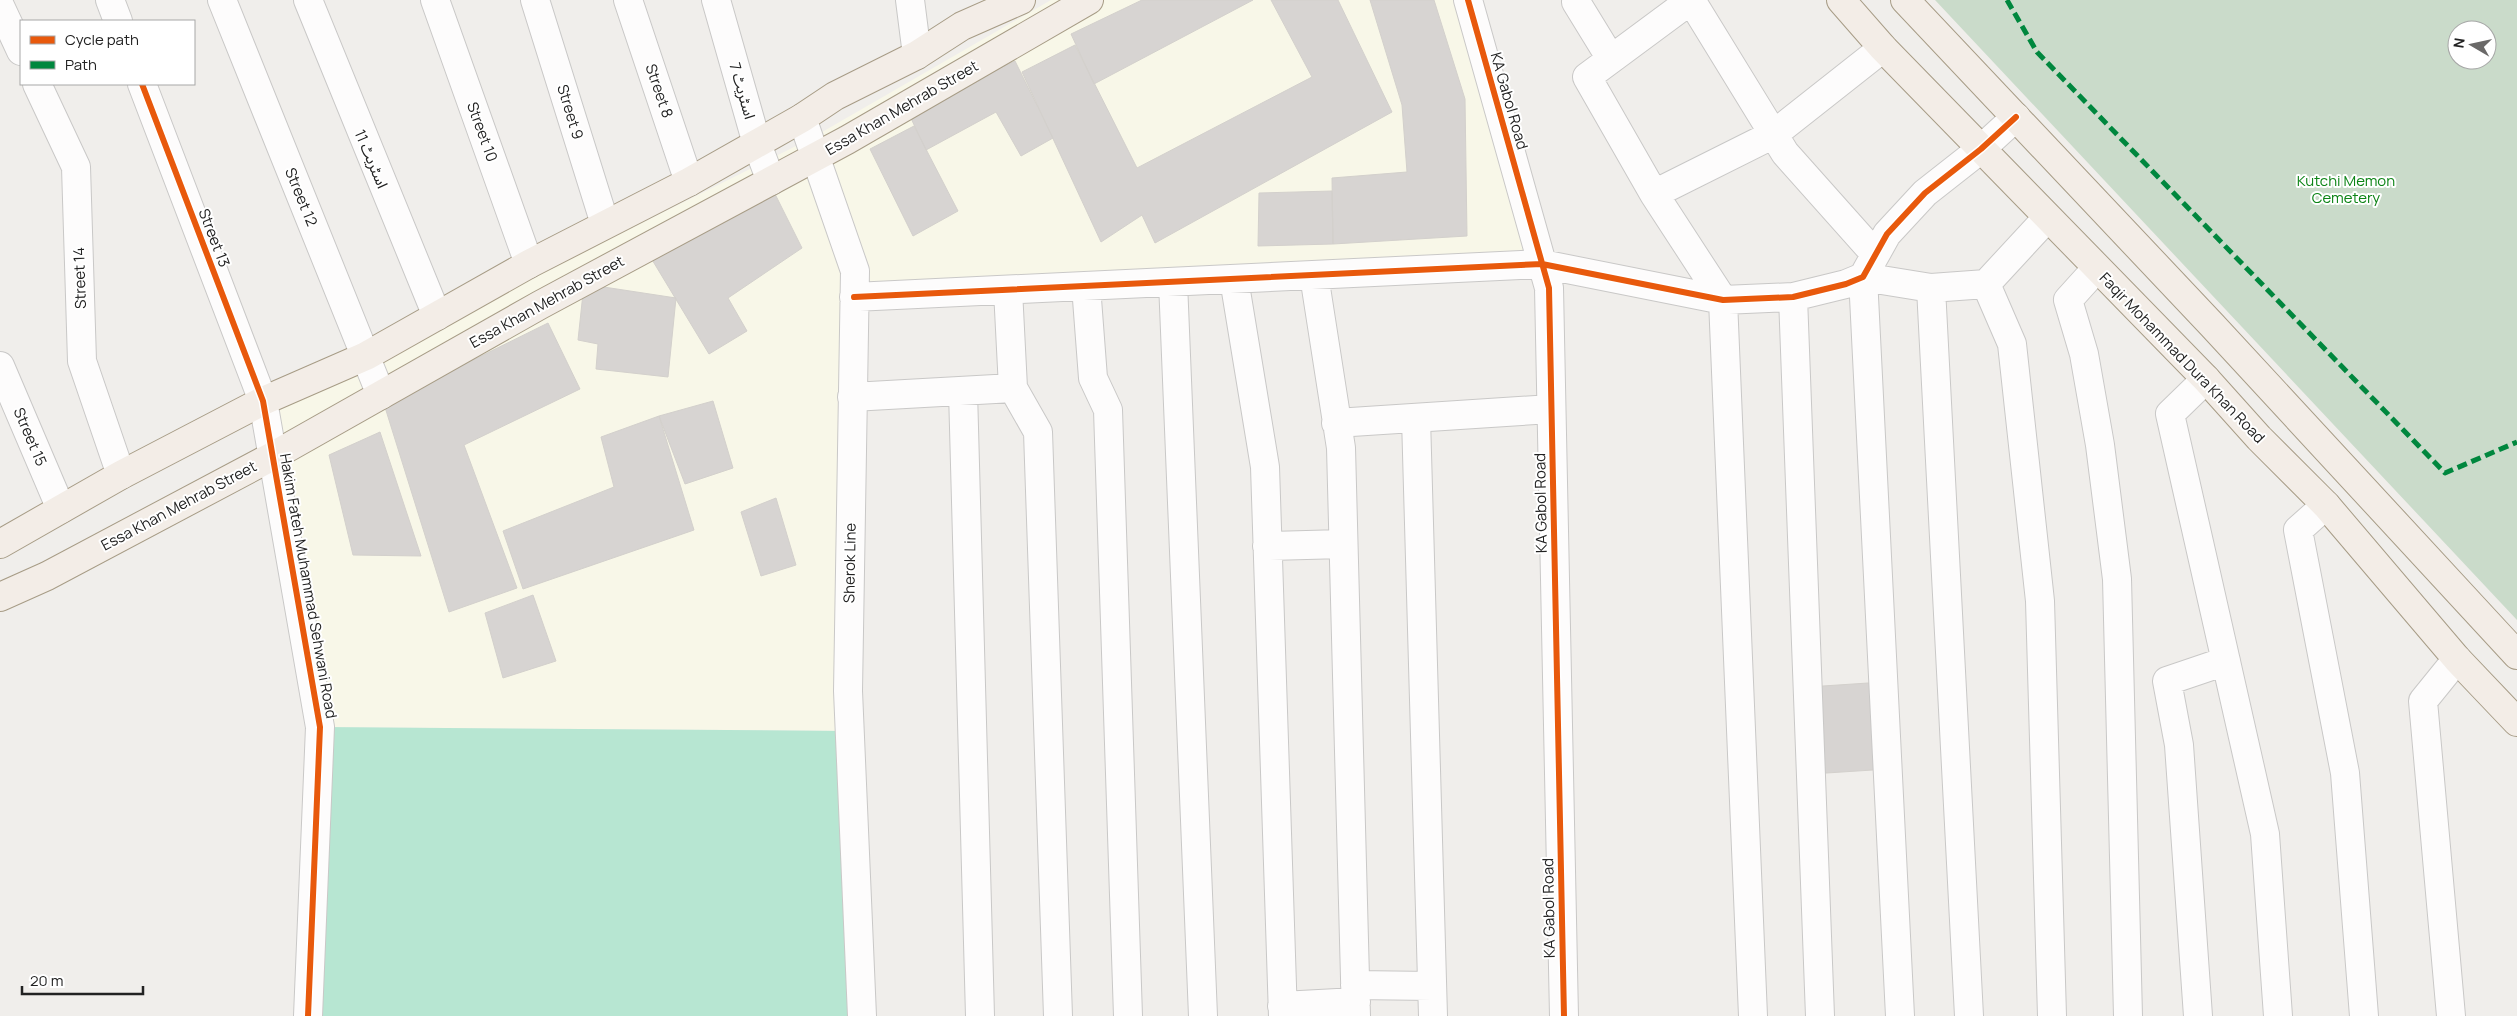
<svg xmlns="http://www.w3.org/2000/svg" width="2517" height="1016" font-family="Manrope,'Noto Sans Arabic',sans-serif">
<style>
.education{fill:#f8f7e8}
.cemetery{fill:#cadbca;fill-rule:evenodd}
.pitch{fill:#b7e6d2}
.building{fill:#d7d4d2;stroke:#d3d0cc}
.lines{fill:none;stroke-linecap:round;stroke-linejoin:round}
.minor-casing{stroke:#c9c8c7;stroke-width:30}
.major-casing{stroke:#a79c86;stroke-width:30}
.minor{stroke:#fdfcfc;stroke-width:28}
.major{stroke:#f3ede7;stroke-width:28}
.quiet{stroke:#00873e;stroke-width:5;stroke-dasharray:10 5;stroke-linecap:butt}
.cycleway-casing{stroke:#fff;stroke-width:9}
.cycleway{stroke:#e8590c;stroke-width:6}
.labels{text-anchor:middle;stroke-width:4;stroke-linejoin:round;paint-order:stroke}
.street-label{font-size:15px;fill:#222;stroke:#fff}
.park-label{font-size:15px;fill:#0c8416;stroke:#fff}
</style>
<rect width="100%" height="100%" fill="#f0eeeb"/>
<path class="education" d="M1051,0H1468L1542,264L854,297L849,731L320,727L267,410L810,139Z"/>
<path class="cemetery" d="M1935,0H2517V620ZM2457,30H2487V60H2457Z"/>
<path class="pitch" d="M320,727L849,731L862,1016H308Z"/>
<path class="building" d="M1142,0H1253L1094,84L1071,34Z
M1271,0H1338L1392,112L1155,243L1142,215L1101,242L1022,72L1075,45L1137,168L1312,77Z
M1370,0H1434L1465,99L1467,236L1333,244L1332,178L1407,172L1402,105Z
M1015,61L1053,138L1021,156L996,112L926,150L908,112Z
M914,126L958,211L913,236L870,149Z
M771,186L802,248L728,298L747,331L709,354L651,258Z
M1332,191L1333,244L1258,246L1259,193Z
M584,284L676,298L668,377L596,369L598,344L578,340Z
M548,323L580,389L464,445L517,588L449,612L384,404Z
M713,401L733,468L685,484L659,416Z
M659,416L694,530L523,589L503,531L614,487L601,437Z
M380,432L421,556L353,555L329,455Z
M776,498L796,565L761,576L741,512Z
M533,595L556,661L503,678L485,613Z
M1883,682L1888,769L1811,774L1808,687Z"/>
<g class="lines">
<g class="minor-casing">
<path id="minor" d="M110,0L118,21
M222,0L381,395
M308,0L437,316
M435,0L529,264
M535,0L605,224
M628,0L689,182
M716,0L757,144L771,181
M910,0L917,55
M1468,0L1549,288L1564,1016
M1691,0L1587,77L1654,194L1723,300L1753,1016
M1691,0L1785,153L1875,254
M1576,2L1611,59
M0,6L21,51
M37,84L76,167L82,361L121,475
M142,84L263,401L320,727L308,1016
M802,118L855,271L848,691L862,1016
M1654,194L1774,134L1883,48
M2096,269L2068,300L2084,354L2100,445L2117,579L2128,1016
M1314,275L1341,448L1356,1016
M1234,279L1265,467L1283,1016
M1173,282L1203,1016
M1986,284L2012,344L2040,601L2052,1016
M1086,286L1093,378L1108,410L1128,1016
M1931,288L1969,1016
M854,297L1542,264L1723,300L1793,297L1846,284L1863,277L1887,234L1925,193L1981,149L2016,117
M1793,297L1820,1016
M0,366L61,509
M2206,379L2170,414L2265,834L2278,1016
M1013,388L1038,432L1058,1016
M963,391L980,1016
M852,397L1013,388L1008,290
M1416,418L1433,1016
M1336,423L1551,409
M2326,505L2298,530L2345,773L2364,1016
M1267,546L1343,544
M1355,985L1432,986
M1282,1006L1356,1002
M1900,1016L1863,277L1931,288L1986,284L2047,218
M2198,1016L2179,745L2167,681L2226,661
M2451,1016L2423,701L2457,659"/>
</g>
<g class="major-casing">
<path id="major" d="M1841,0L1883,48L2206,379L2259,438L2326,505L2457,659L2517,722
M1905,0L2212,325L2517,655
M0,544L121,475L263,401L366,356L529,264L689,182L802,118L835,96L917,55L962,26L1021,0
M0,597L47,576L273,456L540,305L847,140L1089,0"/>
</g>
<use href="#minor" class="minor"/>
<use href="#major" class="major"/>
<path class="quiet" d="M2007,0L2037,52L2445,473L2517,442"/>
<g class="cycleway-casing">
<path id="cycleway" d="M1468,0L1549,288L1564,1016
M142,84L263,401L320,727L308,1016
M854,297L1542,264L1723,300L1793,297L1846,284L1863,277L1887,234L1925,193L1981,149L2016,117"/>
</g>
<use href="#cycleway" class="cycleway"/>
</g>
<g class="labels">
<g class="street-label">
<text transform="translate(659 91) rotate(71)" y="5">Street 8</text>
<text transform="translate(742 91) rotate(74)" y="5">اسٹریٹ 7</text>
<text transform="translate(1509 101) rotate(74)" y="5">KA Gabol Road</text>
<text transform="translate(902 108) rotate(-30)" y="5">Essa Khan Mehrab Street</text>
<text transform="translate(570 112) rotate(73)" y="5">Street 9</text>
<text transform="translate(482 132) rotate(70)" y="5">Street 10</text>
<text transform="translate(371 159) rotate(67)" y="5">اسٹریٹ 11</text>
<text transform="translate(301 197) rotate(68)" y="5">Street 12</text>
<text transform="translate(214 238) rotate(69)" y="5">Street 13</text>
<text transform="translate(80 278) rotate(-92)" y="5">Street 14</text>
<text transform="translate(547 302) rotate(-29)" y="5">Essa Khan Mehrab Street</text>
<text transform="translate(2182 358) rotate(46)" y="5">Faqir Mohammad Dura Khan Road</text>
<text transform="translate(30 437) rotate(67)" y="5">Street 15</text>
<text transform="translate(1541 503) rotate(-91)" y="5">KA Gabol Road</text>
<text transform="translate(179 506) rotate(-28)" y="5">Essa Khan Mehrab Street</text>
<text transform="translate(850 563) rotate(-89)" y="5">Sherok Line</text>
<text transform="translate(308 586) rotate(80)" y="5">Hakim Fateh Muhammad Sehwani Road</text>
<text transform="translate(1549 908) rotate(-91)" y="5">KA Gabol Road</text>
</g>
<g class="park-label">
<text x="2346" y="186">Kutchi Memon<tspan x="2346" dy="17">Cemetery</tspan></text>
</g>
</g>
<rect x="20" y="20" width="175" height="65" fill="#ffffff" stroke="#a7a7a7"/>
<rect x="30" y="36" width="25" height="8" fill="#e8590c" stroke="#a7a7a7"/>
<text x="65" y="45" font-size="15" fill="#222222">Cycle path</text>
<rect x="30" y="61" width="25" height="8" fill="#00873e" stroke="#a7a7a7"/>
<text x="65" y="70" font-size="15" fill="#222222">Path</text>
<g transform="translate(2472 45) rotate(279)"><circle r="24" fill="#ffffff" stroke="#a7a7a7"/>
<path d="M0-4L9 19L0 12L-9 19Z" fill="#6a6968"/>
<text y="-8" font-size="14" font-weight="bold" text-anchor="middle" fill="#222222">N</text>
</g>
<path d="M22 986v8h121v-8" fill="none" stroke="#222222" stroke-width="2.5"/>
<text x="30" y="986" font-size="15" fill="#222222" stroke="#ffffff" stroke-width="4" paint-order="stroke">20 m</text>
</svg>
